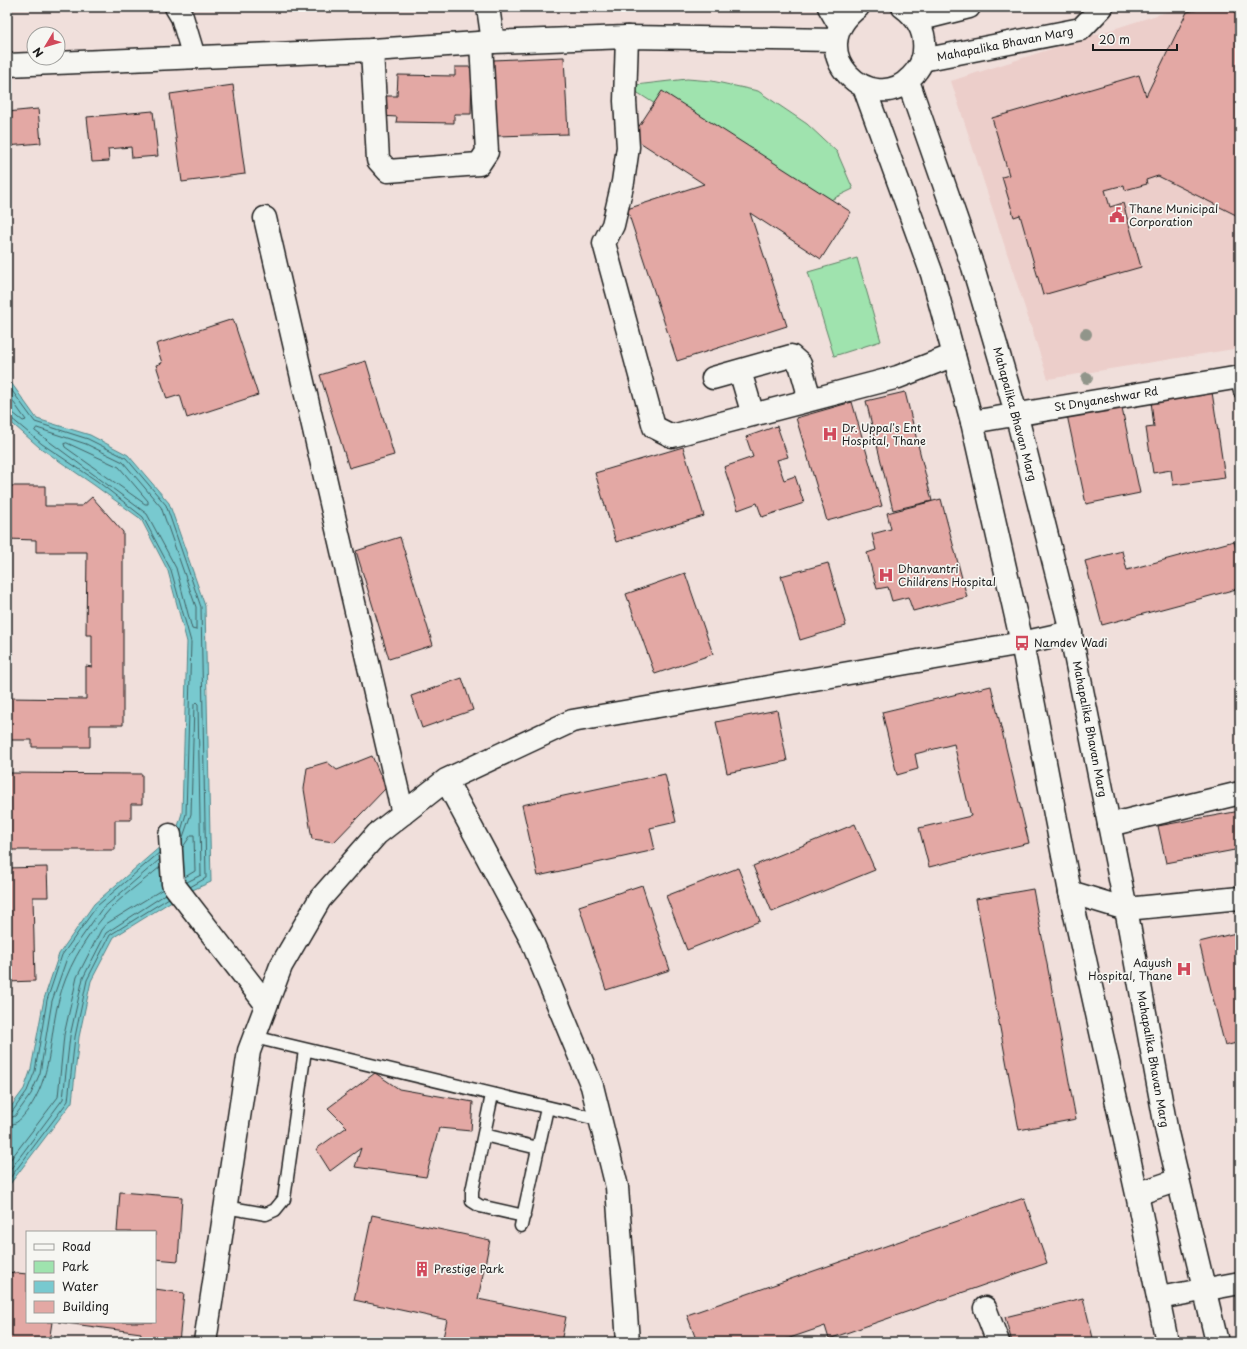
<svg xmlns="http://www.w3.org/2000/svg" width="1247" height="1349" font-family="'Playpen Sans',sans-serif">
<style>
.built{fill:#ecceca}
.green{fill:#9fe3ae;stroke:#5e8065}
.water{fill:#78c9cf;stroke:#538487}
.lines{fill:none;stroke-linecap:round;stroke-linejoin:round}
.shore{stroke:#416164;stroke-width:1}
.building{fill:#e3a8a4;stroke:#1c1c1c}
.service-casing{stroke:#1c1c1c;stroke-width:15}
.minor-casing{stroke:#1c1c1c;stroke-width:25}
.tertiary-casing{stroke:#1c1c1c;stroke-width:25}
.secondary-casing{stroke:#1c1c1c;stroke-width:25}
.service{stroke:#f6f6f2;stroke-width:12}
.minor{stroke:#f6f6f2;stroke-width:22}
.tertiary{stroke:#f6f6f2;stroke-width:22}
.secondary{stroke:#f6f6f2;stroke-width:22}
.tree{fill:#91958a}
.labels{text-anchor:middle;stroke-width:3.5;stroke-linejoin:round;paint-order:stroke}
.street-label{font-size:11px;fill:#1c1c1c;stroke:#f6f6f2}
.poi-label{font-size:11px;fill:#1c1c1c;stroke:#f6f6f2;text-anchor:start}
</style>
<rect width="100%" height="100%" fill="#f0dfdb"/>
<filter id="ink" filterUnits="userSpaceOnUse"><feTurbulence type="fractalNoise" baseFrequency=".025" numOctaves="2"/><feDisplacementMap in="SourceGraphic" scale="8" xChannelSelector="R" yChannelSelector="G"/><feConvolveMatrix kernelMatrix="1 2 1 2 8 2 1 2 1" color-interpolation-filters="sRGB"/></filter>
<g filter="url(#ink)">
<path class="built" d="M1182,7H1240V348L1048,379L951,81Z"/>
<path class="green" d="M687,79L712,81L758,91L807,124L837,152L853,189L816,207L627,86Z
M857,258L881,341L834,356L808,272Z"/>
<path class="water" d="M7,377L37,419L90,435L128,455L169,503L205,606L211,882L183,894L114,937L91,981L79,1037L72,1102L7,1188V1112L24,1089L31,1069L44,999L59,954L94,904L176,833L182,813L187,642L168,571L141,519L94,485L39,447L7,419Z"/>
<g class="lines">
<path class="shore" d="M7,384L35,422L88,439L126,458L166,505L201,607L206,878L190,887
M7,393L26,420L23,421L13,413L7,412
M7,417L11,418L42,444L97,481L143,517L171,570L191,642L186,814L181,831
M37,428L86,444L123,462L161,507L196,607V630L192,629L176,568L147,514L35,431Z
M67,443L119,467L148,501V504H145L65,447L64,444Z
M182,840L191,814L194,704L196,702L198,704L201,875L187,882
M183,847L191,835H194L195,871L185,877
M7,1114L12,1112L27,1091L35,1071L47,1000L62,955L97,906L159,853
M7,1119L15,1116L31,1094L40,1073L52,1001L67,958L101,910L159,860
M7,1125C18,1125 22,1117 28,1110C52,1076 49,1041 58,1003C66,970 83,941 105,915C117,899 144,881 160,867
M7,1164L58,1097L64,1035L77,977L101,930L106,924L163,889
M7,1174L63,1099L70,1036L83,978L106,933L166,894
M7,1182L68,1101L75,1037L87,980L110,935L169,898"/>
</g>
<path class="building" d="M1208,7H1240V217L1158,176L1146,180L1147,184L1125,190L1124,185L1105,190L1110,207L1123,203L1141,267L1043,295L1020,215L1014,217L1002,177L1009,175L992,118L1139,75L1146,96L1187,12Z
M564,57L568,134L497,136L493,60Z
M455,67H472L471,114H454V123L396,122L397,117L381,116V96H397L398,75L455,76Z
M233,85L245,174L182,182L170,94Z
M662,91L851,212L821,259L750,213L787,326L677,361L627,209L704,184L632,137Z
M38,109L41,143L7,146V112Z
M153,111L158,156L132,158L131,147L108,149L109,161L92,162L87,117Z
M233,319L258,395L187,418L180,395L167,399L156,365L162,363L156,344Z
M366,361L394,455L349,468L320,375Z
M905,392L932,501L893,510L866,401Z
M1212,392L1225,478L1173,485L1171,470L1153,473L1146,428L1154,427L1151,401Z
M852,402L882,506L827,521L796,418Z
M1121,404L1140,493L1086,504L1067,415Z
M777,426L788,457L777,460L784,480L795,476L804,503L762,517L757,503L738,510L724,467L753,457L746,437Z
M683,447L704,516L616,542L595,473Z
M7,486H45V506H82L92,497L123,532V725H90V747H32V740H7V698L86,699V666L92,667V635H86L87,552H36V540L7,539Z
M941,499L967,597L913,611L908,597L892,601L888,587L877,589L867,553L876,550L872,534L891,529L887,513Z
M400,537L433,645L389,659L356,551Z
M1234,541L1240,565V588L1102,625L1085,561L1122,551L1127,570Z
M828,563L846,626L800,640L781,576Z
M685,573L713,654L655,674L626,594Z
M462,678L473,710L422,728L411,696Z
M991,686L1029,843L929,867L919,828L971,816L954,744L915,754L918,769L897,775L882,712Z
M777,710L787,761L727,773L716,722Z
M372,756L386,788L334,842L312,839L304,789L307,768L327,762L337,770Z
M7,773L142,774V804H131V820H115V850H7Z
M665,774L676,822L650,828L655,850L538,876L522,805Z
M1240,811V849L1166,863L1158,826Z
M855,824L875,870L772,912L753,866Z
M47,867L48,897H33L35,981L7,982V868Z
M738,868L760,921L687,950L666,896Z
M642,885L670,970L606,990L579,906Z
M1033,889L1076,1119L1019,1130L976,899Z
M1240,932V1042L1225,1046L1199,942Z
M375,1073L399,1089L473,1102L471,1131L439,1128L426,1177L355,1167L361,1148L330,1171L316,1149L347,1127L328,1108Z
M120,1192L182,1197L178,1261L155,1259V1232H117Z
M1024,1198L1047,1263L829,1339L825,1326L784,1340V1342H697L687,1315Z
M372,1215L490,1240L478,1299L566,1317L561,1342H442L447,1320L354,1300Z
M7,1272L27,1274V1322H52L49,1342H7Z
M155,1289L184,1293L179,1342H140L141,1333L58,1322H155Z
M1083,1298L1094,1342H1012L1005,1317Z"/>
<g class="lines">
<g class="service-casing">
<path id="service" d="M1237,378L1240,392
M254,1037L601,1120
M492,1095L472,1191V1201L480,1206L524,1216
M484,1135L538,1148
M225,1207L266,1214L275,1210L284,1199L305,1050
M521,1226L547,1108"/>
</g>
<g class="minor-casing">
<path id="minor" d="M176,7L182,17L194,57
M488,7L493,42
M627,37L625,101L628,147L623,182L613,225L604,243L654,427L672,436L898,377L954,355
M372,50L378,160L388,171L479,164L487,152L481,43
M265,218L403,814
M740,371L753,415
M713,378L791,356L800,364L810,399
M972,422L1240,377
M446,780L531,939L592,1086L617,1187L628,1342
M1109,825L1240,793
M170,835L173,884L266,1004
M1070,892L1126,909L1240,898
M1159,1298L1240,1283
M985,1308L998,1342
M205,1342L249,1051L281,966L320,899L377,834L446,780L572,721L1022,643L1071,632"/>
</g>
<g class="tertiary-casing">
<path id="tertiary" d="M917,20L969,7
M922,60L1081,29L1102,7
M7,65L372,50L493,42L627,37L836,40"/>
</g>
<g class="secondary-casing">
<path id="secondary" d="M829,7L840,26
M858,7C799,52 873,119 911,77C918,70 924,61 924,51C926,32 918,18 903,7
M908,81L973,267L1016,413L1067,615L1126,909L1167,1133L1217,1342
M864,87L932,274L972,422L1022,643L1070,892L1137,1194L1167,1342
M1137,1194L1178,1180"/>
</g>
<use href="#service" class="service"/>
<use href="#minor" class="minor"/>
<use href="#tertiary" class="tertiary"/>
<use href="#secondary" class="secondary"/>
</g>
<g class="tree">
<circle cx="1086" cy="334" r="6"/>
<circle cx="1087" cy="378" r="6"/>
</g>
</g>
<defs>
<g id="civic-bare" transform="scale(1.2)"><path d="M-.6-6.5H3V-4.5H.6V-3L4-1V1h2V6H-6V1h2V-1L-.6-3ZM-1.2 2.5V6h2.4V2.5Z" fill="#d1495b" stroke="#f6f6f2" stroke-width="2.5" paint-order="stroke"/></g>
<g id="hospital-bare" transform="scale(1.2)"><path d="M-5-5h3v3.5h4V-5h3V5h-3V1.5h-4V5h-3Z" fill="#d1495b" stroke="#f6f6f2" stroke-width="2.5" paint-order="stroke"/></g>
<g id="bus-bare" transform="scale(1.2)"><path d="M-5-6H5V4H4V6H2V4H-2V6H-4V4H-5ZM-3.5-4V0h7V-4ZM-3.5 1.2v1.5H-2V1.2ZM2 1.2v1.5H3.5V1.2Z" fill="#d1495b" stroke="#f6f6f2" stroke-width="2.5" paint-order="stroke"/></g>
<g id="building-bare" transform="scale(1.2)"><path d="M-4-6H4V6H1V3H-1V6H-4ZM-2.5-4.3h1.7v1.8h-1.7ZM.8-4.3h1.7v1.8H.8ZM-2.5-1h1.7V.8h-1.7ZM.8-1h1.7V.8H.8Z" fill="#d1495b" stroke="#f6f6f2" stroke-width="2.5" paint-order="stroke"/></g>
</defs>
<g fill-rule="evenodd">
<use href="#civic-bare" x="1117" y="215"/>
<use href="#hospital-bare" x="830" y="434"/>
<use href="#hospital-bare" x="886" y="575"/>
<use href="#bus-bare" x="1022" y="643"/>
<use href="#hospital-bare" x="1184" y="969"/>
<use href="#building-bare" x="422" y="1269"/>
</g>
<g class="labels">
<g class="street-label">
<text transform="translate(1005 44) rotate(-11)" y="4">Mahapalika Bhavan Marg</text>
<text transform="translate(1106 399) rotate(-9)" y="4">St Dnyaneshwar Rd</text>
<text transform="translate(1015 414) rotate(75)" y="4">Mahapalika Bhavan Marg</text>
<text transform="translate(1090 729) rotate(79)" y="4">Mahapalika Bhavan Marg</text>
<text transform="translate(1153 1059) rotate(80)" y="4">Mahapalika Bhavan Marg</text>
</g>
<g class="poi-label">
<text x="1129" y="213">Thane Municipal<tspan x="1129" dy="13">Corporation</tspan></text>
<text x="842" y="432">Dr. Uppal's Ent<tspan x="842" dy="13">Hospital, Thane</tspan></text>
<text x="898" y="573">Dhanvantri<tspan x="898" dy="13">Childrens Hospital</tspan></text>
<text x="1034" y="647">Namdev Wadi</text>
<text x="1172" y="967" text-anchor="end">Aayush<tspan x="1172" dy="13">Hospital, Thane</tspan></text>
<text x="434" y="1273">Prestige Park</text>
</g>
</g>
<rect width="1247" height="1349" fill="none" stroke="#f6f6f2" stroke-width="24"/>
<rect x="12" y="12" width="1223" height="1325" fill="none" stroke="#1c1c1c" stroke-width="1.5" filter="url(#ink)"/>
<rect x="26" y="1231" width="130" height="92" fill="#f6f6f2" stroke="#9f9f9c"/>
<rect x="34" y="1244" width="20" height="6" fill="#f6f6f2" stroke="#9f9f9c"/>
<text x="62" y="1251" font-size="12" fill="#1c1c1c">Road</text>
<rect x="34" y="1261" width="20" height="12" fill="#9fe3ae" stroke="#9f9f9c"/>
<text x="62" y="1271" font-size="12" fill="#1c1c1c">Park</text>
<rect x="34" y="1281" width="20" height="12" fill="#78c9cf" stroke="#9f9f9c"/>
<text x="62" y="1291" font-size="12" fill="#1c1c1c">Water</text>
<rect x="34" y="1301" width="20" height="12" fill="#e3a8a4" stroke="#9f9f9c"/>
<text x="62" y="1311" font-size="12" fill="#1c1c1c">Building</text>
<g transform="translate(46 46) rotate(232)"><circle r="19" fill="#f6f6f2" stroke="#9f9f9c"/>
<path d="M0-3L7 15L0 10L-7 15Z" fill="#d1495b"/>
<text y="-6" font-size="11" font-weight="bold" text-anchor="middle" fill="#1c1c1c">N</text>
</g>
<path d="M1093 44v6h84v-6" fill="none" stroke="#1c1c1c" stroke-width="2"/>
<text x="1099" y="44" font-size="12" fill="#1c1c1c" stroke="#f6f6f2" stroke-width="3" paint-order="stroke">20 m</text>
</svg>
